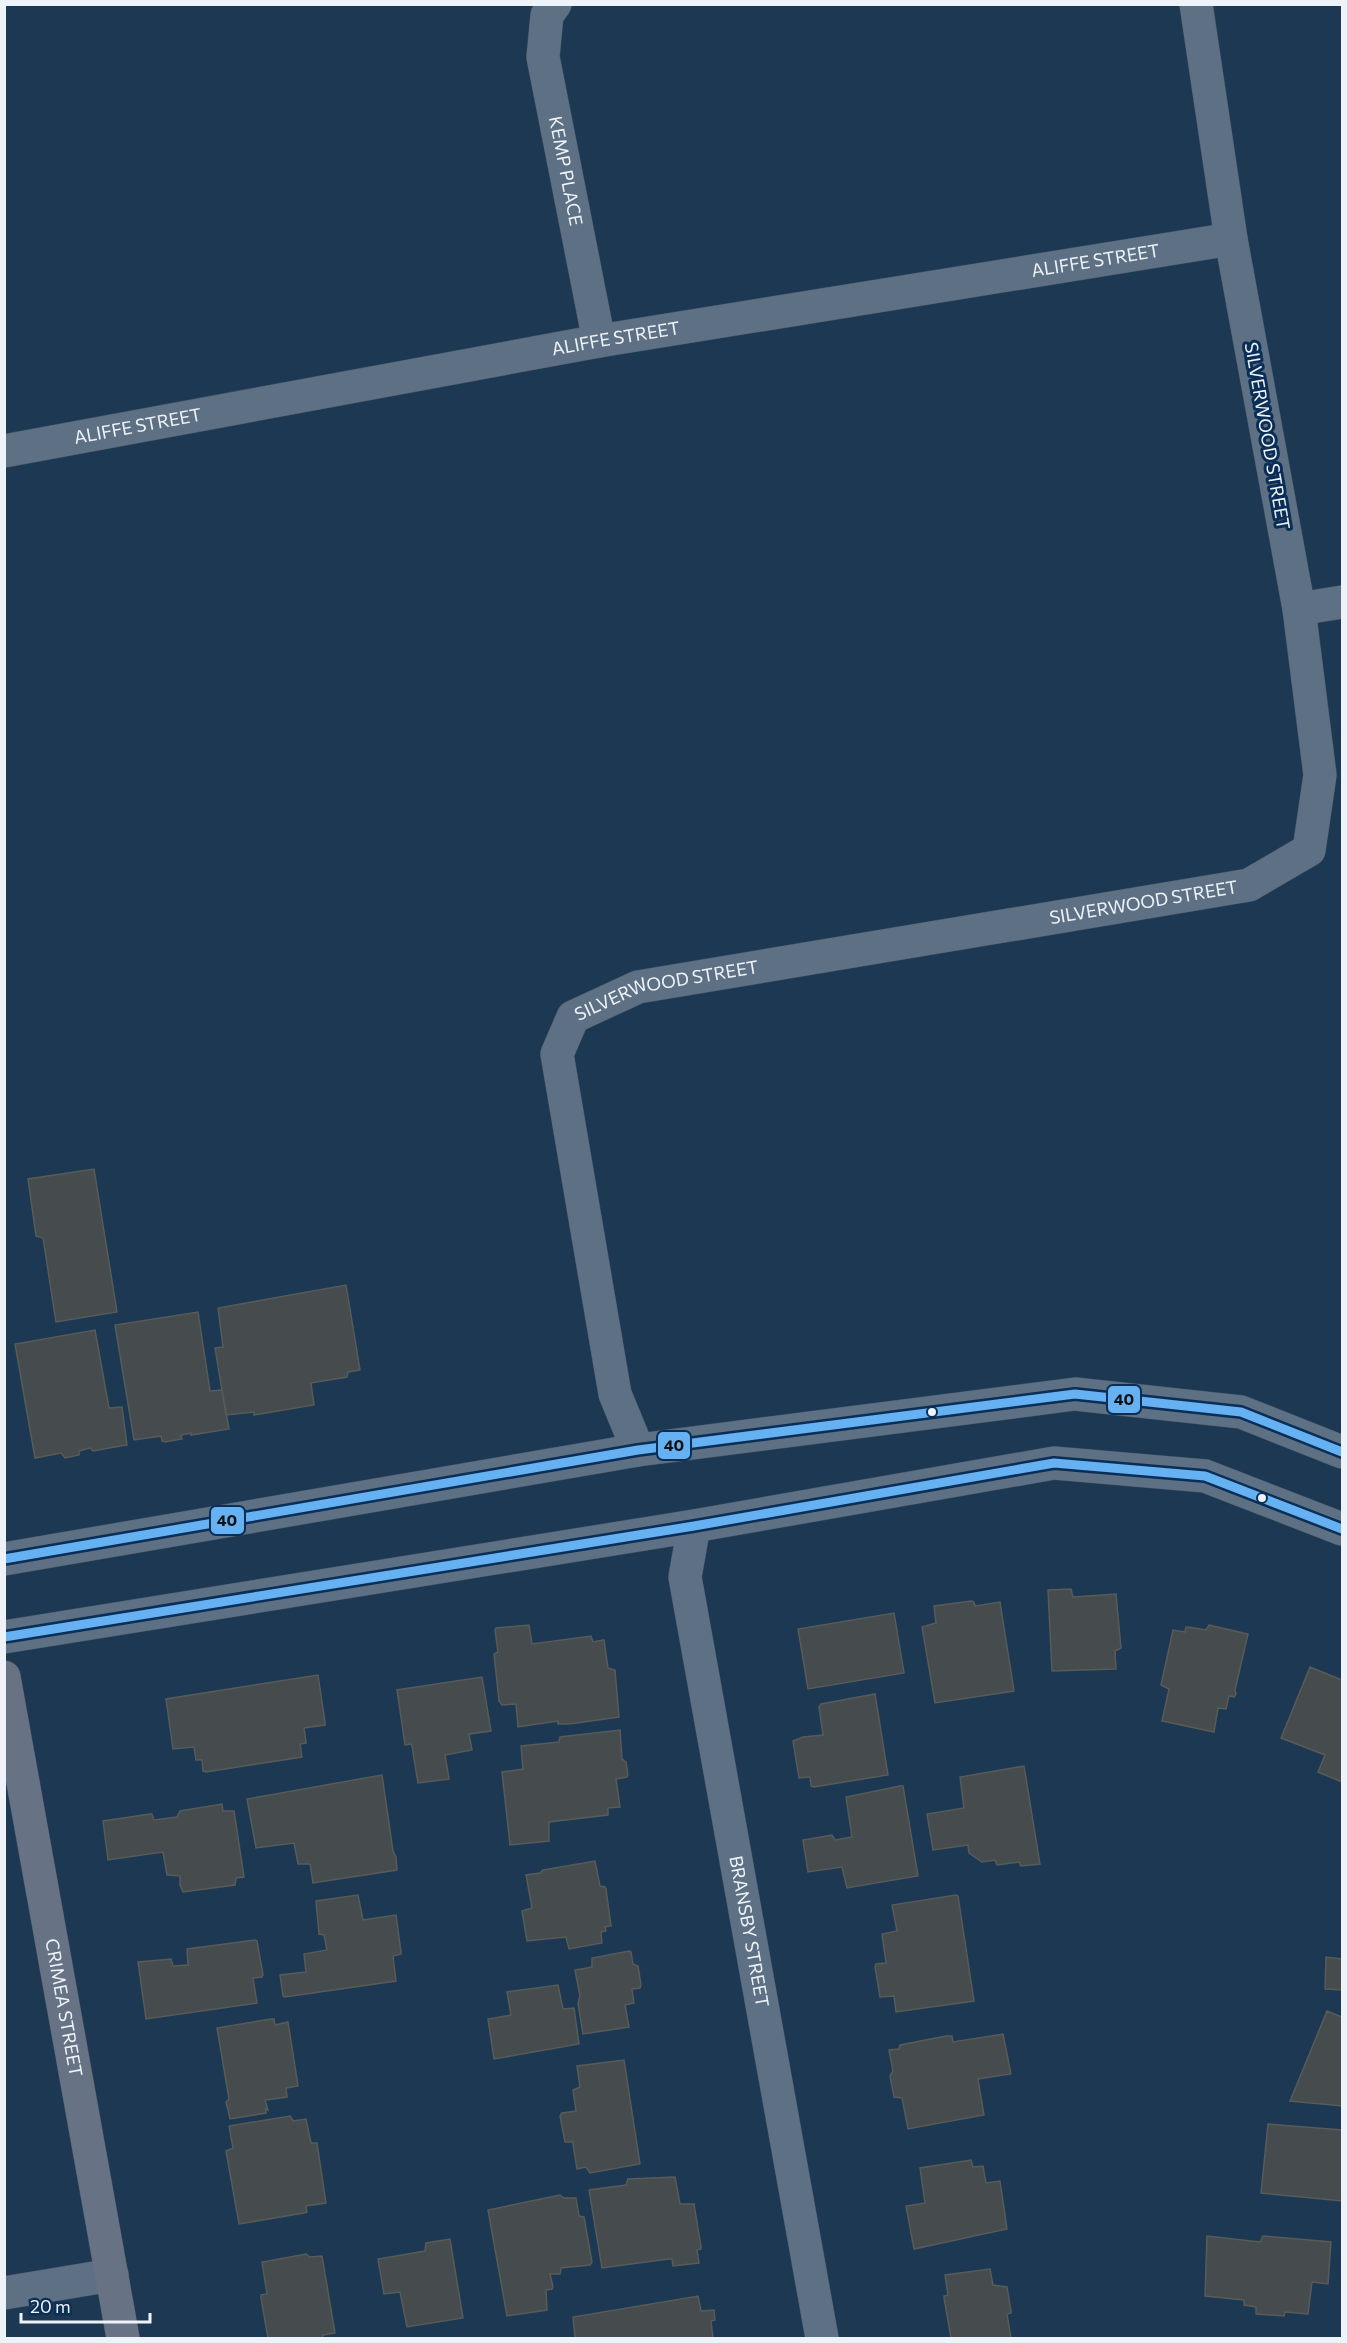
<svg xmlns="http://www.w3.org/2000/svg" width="1347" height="2343" font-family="Commissioner,sans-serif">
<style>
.building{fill:#464c4d;stroke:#575b59;stroke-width:1.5}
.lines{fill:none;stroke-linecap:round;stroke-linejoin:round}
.minor-casing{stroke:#3f4f60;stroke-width:34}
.major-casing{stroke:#3f4f60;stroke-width:34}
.minor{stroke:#5d7084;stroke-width:33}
.major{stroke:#677385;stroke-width:33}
.bus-1-casing{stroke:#0a2e55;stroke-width:14}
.bus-1{stroke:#66b1f2;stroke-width:9}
.bus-dot{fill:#eef3f9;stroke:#0a2e55;stroke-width:2}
.labels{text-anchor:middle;stroke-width:6;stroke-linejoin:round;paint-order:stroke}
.street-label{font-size:18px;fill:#eef3f9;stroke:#0a2e55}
.line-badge{stroke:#0a2e55;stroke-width:2}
.pale-badge-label{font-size:16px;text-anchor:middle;font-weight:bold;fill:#111}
</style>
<rect width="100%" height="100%" fill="#1c3853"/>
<path class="building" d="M94,1169L117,1312L56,1322L43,1238L36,1236L28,1179Z
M346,1285L360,1370L348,1372L347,1377L311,1383L314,1405L254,1415V1412L226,1415L215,1348L223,1347L218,1308Z
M198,1312L210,1391L222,1390L229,1429L191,1435V1433L181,1435L182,1439L165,1442L162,1441L161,1436L134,1440L115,1325Z
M95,1330L109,1408L122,1407L127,1445L93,1451L90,1448L86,1449L79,1451V1455L65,1458L61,1453L35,1458L15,1344Z
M1071,1589L1073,1597L1116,1594L1121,1648L1115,1651L1116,1669L1052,1671L1048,1590Z
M971,1601L974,1602L975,1606L1000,1602L1014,1691L935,1703L922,1627L936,1623L934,1606Z
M894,1613L904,1673L808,1689L798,1629Z
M529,1625L532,1644L591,1636L593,1642L604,1640L608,1668L615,1670L619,1717L569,1724H558V1721L518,1727L516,1704L502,1705L499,1701L494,1654L498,1652L495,1630L496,1628Z
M1209,1625L1248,1634L1235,1690L1236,1694L1234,1697L1229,1696L1226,1709L1218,1708L1214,1732L1162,1721L1169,1689L1161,1685L1173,1630L1185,1632L1186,1627H1188L1206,1630Z
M1310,1667L1342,1680V1782L1318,1772L1325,1755L1281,1738Z
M318,1675L325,1722V1725L304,1728L306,1741V1743L300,1744L302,1757L206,1772L203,1771L202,1760H196L194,1747L173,1749L166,1699Z
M482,1677L491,1731L469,1734L472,1750L445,1755L449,1779L418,1783L412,1746L411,1744L405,1745L397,1690Z
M875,1694L888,1775L814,1787L811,1786L810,1777L799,1778L793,1741L803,1737L823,1735L819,1707L821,1704Z
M620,1730L622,1759L626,1762L628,1775L627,1777L616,1779L620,1807L608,1808V1815L549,1822V1841L510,1845L502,1772L523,1769L521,1746L559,1742L560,1737Z
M1024,1766L1040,1864L1021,1866L1019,1862L997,1865L995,1860L982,1862L969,1853L968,1845L933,1850L927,1814L964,1808L960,1777Z
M382,1775L393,1851L396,1857L397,1870L313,1883L310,1864H298L294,1843L256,1848L247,1799Z
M900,1786H903L918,1876L847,1888L842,1867L808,1872L803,1840L832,1835L835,1840L852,1837L846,1797Z
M222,1804L223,1811H234L244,1877L236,1878L235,1885L183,1892L180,1885V1876L167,1875L163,1852L108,1860L103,1821L150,1814H152L154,1820L177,1817L180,1811Z
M595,1861L600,1886L605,1887L606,1889L611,1926L605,1927L606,1931L601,1932L602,1943L569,1949L566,1937L527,1941L522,1911L532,1908L526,1875L540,1873L543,1870Z
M358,1895L363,1920L396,1915L401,1952V1954L393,1956L396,1981L285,1997L283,1996L280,1975L306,1972L304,1954L327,1950L324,1935L319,1934L316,1901Z
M956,1895L958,1896L974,2001L896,2012L894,1996L880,1997L875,1967L876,1964L886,1963L882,1934L897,1931L892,1905Z
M255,1940L257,1941L263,1975L262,1977L253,1978L257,2003L146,2019L138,1962L171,1959L173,1966L188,1965L187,1949Z
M629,1951L631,1952L633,1964L638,1966L641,1985L640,1988L632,1989L634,2003L625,2005L629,2027L583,2034L578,2003L580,1996L575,1970L592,1967V1958Z
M1342,1956V1990L1325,1989L1326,1957L1342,1959Z
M558,1985L563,2009L574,2008L579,2044L494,2059L488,2019L511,2015L507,1992Z
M1327,2011L1342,2017V2106L1290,2101Z
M271,2019H274L275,2025L288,2022L298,2086L286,2088L287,2097L265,2100L268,2110L266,2109V2113L230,2119L226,2102L229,2099L217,2028Z
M1003,2034L1011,2074L978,2079L984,2115L908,2129L902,2098L894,2097L890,2076L893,2071L889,2050L899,2049L900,2045L946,2036H952L953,2042Z
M624,2060L640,2164L590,2173L586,2167L577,2169L573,2144V2142H565L560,2116L562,2113L576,2111L573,2090L580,2087L577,2066Z
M290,2116L293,2121L306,2119L311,2143H317L326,2203L306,2206L307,2212L304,2213L239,2224L226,2151L233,2148L229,2126Z
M1268,2124L1342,2130V2201L1261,2193Z
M971,2160L973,2167L983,2166L986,2183L1000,2181L1007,2229L914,2249L906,2206L925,2203L920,2168Z
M675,2177L680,2204H694L701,2247V2249L697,2250L699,2263L673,2266L672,2259H669L602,2268L589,2190L626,2185L628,2179Z
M560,2195L564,2198H576L579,2216L584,2217L592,2262L590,2265L561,2268L560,2274H550L553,2287L552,2289L546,2290L547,2310L507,2316L488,2210Z
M1207,2236L1260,2242L1263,2236L1331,2242L1328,2284L1312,2282L1308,2314L1285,2312L1284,2316L1256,2314V2307L1244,2305V2300L1205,2296Z
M450,2239L463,2318L407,2327L400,2292L384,2294L378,2259L425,2251L426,2243Z
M306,2254L310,2257L322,2256L335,2333L323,2335L322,2338H268L261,2298V2295L267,2294L262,2262Z
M990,2269L993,2285L1007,2287L1011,2311V2313L1007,2314L1011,2338H951L944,2298V2296L948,2295L945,2275Z
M698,2296L701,2311L714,2310L715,2320L711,2321L713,2338H575L573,2317Z"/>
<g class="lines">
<g class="minor-casing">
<g id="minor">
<path id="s1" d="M555,4L547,15L543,57L599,341"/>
<path id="s2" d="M4,451L599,341L1231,239"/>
<path d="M1299,609L1342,602"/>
<path id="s3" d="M638,1450L615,1394L557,1054L573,1017L638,987L1249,885L1309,850L1320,775L1299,609L1231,239L1196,4"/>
<path id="s4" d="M694,1526L685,1577L822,2338"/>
<path d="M4,1559L638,1450L1075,1394L1241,1412L1342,1452"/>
<path d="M4,1637L694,1526L1054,1463L1205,1476L1342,1529"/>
<path d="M4,2293L112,2275"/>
</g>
</g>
<g class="major-casing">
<g id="major">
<path id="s5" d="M4,1677L123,2338"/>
</g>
</g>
<use href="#minor" class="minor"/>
<use href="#major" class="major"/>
<g class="bus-1-casing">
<path id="bus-1" d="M4,1559L638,1450L1075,1394L1241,1412L1342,1452
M4,1637L694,1526L1054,1463L1205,1476L1342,1529"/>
</g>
<use href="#bus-1" class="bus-1"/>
</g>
<g class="bus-dot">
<circle cx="932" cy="1412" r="5"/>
<circle cx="1262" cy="1498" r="5"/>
</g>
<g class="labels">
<g class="street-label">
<text dy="6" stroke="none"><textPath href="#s1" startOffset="172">KEMP PLACE</textPath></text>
<text dy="6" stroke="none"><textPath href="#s2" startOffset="1108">ALIFFE STREET</textPath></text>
<text dy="6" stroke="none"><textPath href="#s2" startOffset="622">ALIFFE STREET</textPath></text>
<text dy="6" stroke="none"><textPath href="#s2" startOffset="136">ALIFFE STREET</textPath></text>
<text transform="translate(1267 436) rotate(80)" y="6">SILVERWOOD STREET</text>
<text dy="6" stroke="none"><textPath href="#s3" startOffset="1030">SILVERWOOD STREET</textPath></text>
<text dy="6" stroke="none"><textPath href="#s3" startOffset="544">SILVERWOOD STREET</textPath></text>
<text dy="6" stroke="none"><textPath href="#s4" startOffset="412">BRANSBY STREET</textPath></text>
<text dy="6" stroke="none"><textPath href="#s5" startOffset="336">CRIMEA STREET</textPath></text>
</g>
</g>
<g class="line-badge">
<rect x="1107" y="1385" width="34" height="29" rx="6" fill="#66b1f2"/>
<rect x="657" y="1431" width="34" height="29" rx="6" fill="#66b1f2"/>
<rect x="210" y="1506" width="35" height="29" rx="6" fill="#66b1f2"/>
</g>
<g class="pale-badge-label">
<text x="1124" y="1405">40</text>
<text x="674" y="1451">40</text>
<text x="227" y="1526">40</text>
</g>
<rect width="1347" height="2343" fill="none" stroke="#eef3f9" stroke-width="12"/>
<path d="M21 2313v9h129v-9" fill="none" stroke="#eef3f9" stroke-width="3"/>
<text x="30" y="2313" font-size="18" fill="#eef3f9" stroke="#0a2e55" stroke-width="4.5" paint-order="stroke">20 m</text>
</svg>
